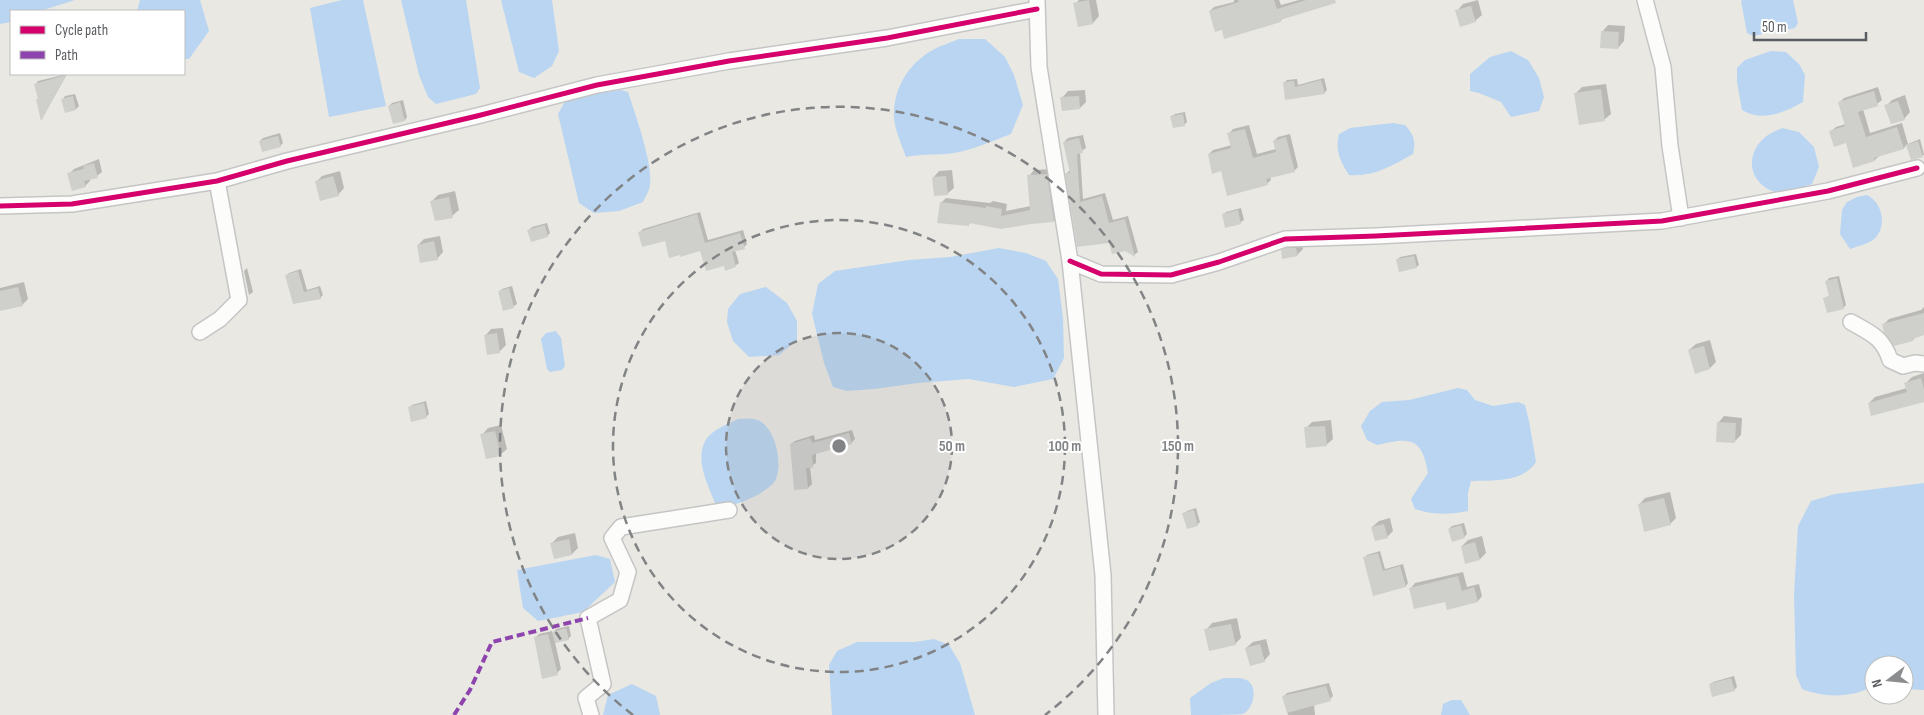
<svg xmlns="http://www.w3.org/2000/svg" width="1924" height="715" font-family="'Sofia Sans Condensed',sans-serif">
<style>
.water{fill:#b9d5f1}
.shadow{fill:#0003}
.building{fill:#cfcfcc}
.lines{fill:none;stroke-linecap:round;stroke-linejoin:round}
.street-casing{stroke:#c5c5c5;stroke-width:18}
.street{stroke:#fcfcfb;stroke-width:15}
.quiet{stroke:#8e44ad;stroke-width:4;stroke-dasharray:8 4;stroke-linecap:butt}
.cycleway-casing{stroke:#fff;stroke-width:8}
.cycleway{stroke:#d6006c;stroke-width:5}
.ring{fill:none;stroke:#818385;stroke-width:2.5;stroke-dasharray:9 6}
.centre{fill:#818385;stroke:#fff;stroke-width:2.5}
.ring-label{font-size:15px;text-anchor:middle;font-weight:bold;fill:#818385;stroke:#fff;stroke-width:4;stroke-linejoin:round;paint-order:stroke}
</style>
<rect width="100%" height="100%" fill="#e9e8e3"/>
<path class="water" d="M0,0H75L40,11H11V22L0,24Z
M140,0H200L209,31L189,59H184V11H137Z
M342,0H363L386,106L329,117L310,8Z
M401,0H466L480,88L476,94L436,104L428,97L419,75Z
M501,0H552L559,51L552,66L534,78L519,72Z
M1743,0H1793L1798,23L1795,28L1753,36L1747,33L1741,1Z
M959,39H985L1005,57L1014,75L1023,105L1011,134C990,142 968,152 946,154C932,155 919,154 906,157C901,143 893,127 894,112C895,86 909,64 931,51C939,46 950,43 959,39Z
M1511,51L1528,60L1539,78L1544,97L1539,111L1511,117L1501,102L1479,93L1470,91V74L1490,57Z
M1771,51L1786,52L1799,64L1805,75L1803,102C1784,113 1761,122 1742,110L1737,82V68L1745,60Z
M621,90L628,92C635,114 653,163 650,184C650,190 645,197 643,202L619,211L594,213L579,203L558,114L566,100L573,96Z
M1393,123L1405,125C1414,135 1416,141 1413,154C1392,166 1373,177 1349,175C1340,161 1335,151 1339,134L1350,128Z
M1782,128L1799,132L1814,147L1819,167L1812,184C1805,186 1785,194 1779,193C1752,187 1743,160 1762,140C1767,134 1776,131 1782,128Z
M1867,195C1882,202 1887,225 1876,237C1870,244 1858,246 1850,249L1840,234L1842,210L1847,202L1857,197Z
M999,248L1026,253L1046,261L1058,279L1063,318L1064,358L1053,379L1014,387L969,379L918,383L874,389L847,391L833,387L824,363L812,314L818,284L835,271L909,260L950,257Z
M766,287L787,303L797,321V340L779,355L749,357L733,341L727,322L728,309L740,294Z
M556,331L561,338L565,366L562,370L550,372L547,369L541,339L546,333Z
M1458,388L1467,390L1475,400L1493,406L1518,402L1525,405L1529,421L1536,462C1522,483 1493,480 1471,481L1468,493V511C1448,515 1434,515 1415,509L1411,499L1428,473C1422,437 1410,437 1377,445L1367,440L1361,426L1370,411L1382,402L1409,400Z
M738,419C743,419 749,418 754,419C775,423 783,462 776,479C771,491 739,505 726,506C722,506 718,504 715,503C708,485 695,461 705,441C711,430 728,424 738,419Z
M1924,483V690L1904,689V665H1874V686C1867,689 1859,693 1851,694C1835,697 1817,695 1802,689L1796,675L1794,594L1798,526L1811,501L1835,494Z
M596,555L610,559L615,582L583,612L538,621L523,608L517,570Z
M934,639L949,645L960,663L975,715H832L829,665L837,651L857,642H915Z
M1224,678C1230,679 1238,677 1244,679C1259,683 1255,708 1243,714C1235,715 1202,715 1191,715L1190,698L1211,683Z
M632,684L656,696L660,715H603L608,695Z
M1452,700H1461L1470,715H1441L1443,704Z"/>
<path class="shadow" d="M1079,0H1096L1099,16L1093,23L1075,4Z
M1234,0H1279L1281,5L1299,0H1309L1280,21L1223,29L1210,11L1214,7L1234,2Z
M1478,0L1482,15L1475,21L1457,11L1463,4Z
M1608,25L1625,26L1624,41L1618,48L1602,32Z
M67,74L43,117L42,119L36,84L38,81Z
M1324,78L1327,90L1324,93L1286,99L1284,83L1287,80L1297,79L1298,85Z
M1606,84L1611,114L1604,120L1576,93L1582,87Z
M1878,87L1882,100L1877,104L1863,109L1870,133L1902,123L1908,144L1920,139L1924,155L1912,158L1907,144L1904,148L1879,156L1875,160L1854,166L1847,142L1831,131L1836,127L1846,124L1839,103L1844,98Z
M1085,90L1086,102L1080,108L1062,98L1068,91Z
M75,94L79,106L76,109L63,99L65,96Z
M1905,95L1910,112L1904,119L1886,106L1892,100Z
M403,100L407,117L405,120L389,106L392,103Z
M1185,112L1187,122L1184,125L1172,116L1175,114Z
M1249,125L1257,154L1276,149L1274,141L1278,137L1290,134L1298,167L1294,171L1270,177L1271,180L1267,184L1222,170L1209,154L1213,150L1232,145L1229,134L1233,129Z
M280,133L283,143L280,146L260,141L263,138Z
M1083,135L1086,148L1080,152L1083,199L1105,193L1113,220L1128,216L1138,252L1134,255L1110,242L1078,246L1067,173L1071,169L1064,142L1068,138Z
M99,159L102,172L97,176L90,179V181L85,186L69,174L74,169Z
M1052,169L1059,216L1054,221L971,222L968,225L941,203L946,198L990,203L993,201L1007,204L1006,211L1031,206L1029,176L1034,170Z
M952,170L954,188L947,194L933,178L939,171Z
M340,171L344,188L338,195L316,182L322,176Z
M455,191L459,210L452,216L432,201L438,195Z
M1241,208L1244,220L1241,222L1226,226L1223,215L1226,212Z
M700,212L708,240L743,230L747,244L744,247L735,250L739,263L735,266L724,265L701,250L640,232L643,229Z
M547,223L550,233L547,236L529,230L532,227Z
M440,236L443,252L437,259L418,245L424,239Z
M1302,242L1303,249L1297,255L1282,251L1288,245Z
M1416,254L1419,265L1416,267L1397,260L1400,257Z
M247,268L253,292L249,295L244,271Z
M301,269L307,290L320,286L323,295L320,298L294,303L286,276L289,273Z
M1839,276L1846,305L1843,308L1825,298L1830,295L1827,281L1829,278Z
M24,282L28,299L22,305L0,310V288Z
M512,286L517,304L514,306L504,309L499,292L502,289Z
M1924,307V334L1916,337L1913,340L1883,325L1889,319L1921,310Z
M503,328L506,345L499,352L485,336L491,329Z
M1710,340L1716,362L1710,368L1689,350L1696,344Z
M1924,373V401L1869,403L1875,397L1907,388L1906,383L1912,377Z
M426,401L429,414L426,417L409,408L412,405Z
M1724,416L1742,418L1741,435L1734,442L1718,423Z
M1331,420L1333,439L1326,445L1306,428L1312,422Z
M501,425L507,449L500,455L482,435L488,428Z
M852,430L855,439L851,443L816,453V463L810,467L812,484L808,488L791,444L795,441L814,435L815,440Z
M1670,492L1676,518L1670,524L1639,505L1645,498Z
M1196,508L1200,522L1197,525L1184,514L1187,511Z
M1390,518L1393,531L1387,537L1372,527L1379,521Z
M1464,523L1467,534L1464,537L1449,529L1452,526Z
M575,533L578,548L572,554L555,558L552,543L558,537Z
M1482,536L1486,553L1480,559L1462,546L1468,540Z
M1380,551L1385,569L1403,564L1408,583L1406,586L1374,595L1364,558L1367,555Z
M1463,572L1467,587L1479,584L1482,596L1478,601L1446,600L1411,588L1415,583Z
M1237,618L1241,638L1235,644L1206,630L1212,623Z
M569,626L571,636L568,639L555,642L561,669L557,673L535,638L539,634L552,631V633L556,629Z
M1266,639L1270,654L1264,661L1246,648L1253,642Z
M1734,676L1737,687L1734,690L1710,685L1713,682Z
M1329,683L1333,696L1330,699L1314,704L1315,715H1288L1284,696L1287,693Z"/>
<path class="building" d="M1089,0L1093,24L1078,27L1073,3Z
M1238,0H1274L1277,9L1306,0H1335L1336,3L1280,20L1281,22L1224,39L1222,30L1215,32L1209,11L1239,2Z
M1471,6L1476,22L1460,27L1455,10Z
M1601,31L1619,32L1618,49L1600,48Z
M66,75L55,95L41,121L36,99H38L34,84Z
M1321,80L1325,94L1285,100L1283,82L1294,81L1295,87Z
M1601,89L1605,121L1579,125L1574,93Z
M1874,91L1878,106L1858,112L1866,137L1897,127L1904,149L1874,158L1875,161L1853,168L1846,143L1834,147L1829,131L1845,126L1838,102Z
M73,96L76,110L65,113L61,99Z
M1079,96L1080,109L1062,111L1060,97Z
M1898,101L1905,120L1891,124L1884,105Z
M400,102L405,121L393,124L388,106Z
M1183,114L1185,126L1173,128L1170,116Z
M1245,129L1253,158L1276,152L1273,141L1286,137L1295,172L1266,179L1268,185L1227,196L1221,171L1212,174L1208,154L1231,148L1227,133Z
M278,136L281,147L262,152L259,141Z
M1079,138L1083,153L1077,154L1080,202L1102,196L1109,223L1125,219L1135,257L1125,251L1112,254L1109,243L1077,247L1065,173H1070L1063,142Z
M1918,141L1923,157L1911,160L1906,145Z
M94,163L98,178L84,181L86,187L72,191L67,173L84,169L83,166Z
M1047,174L1054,222L1031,224L1001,229L969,223V226L937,223L940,202L986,208V206L1002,209L1001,216L1030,210L1027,175Z
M333,176L339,196L320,201L315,181Z
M946,176L948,195L934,196L932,177Z
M449,197L453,218L435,221L430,201Z
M1238,210L1241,224L1225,228L1222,214Z
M697,214L705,243L740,233L745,249L732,252L736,267L725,271L724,266L706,271L700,251L680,257V255L669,258L665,241L642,247L638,232Z
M545,225L548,237L531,242L527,230Z
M434,241L438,260L420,263L417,245Z
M1287,248H1296L1298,256L1282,259L1281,250Z
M1414,256L1417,268L1399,272L1396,259Z
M298,271L304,292L318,288L321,299L293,304L285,275Z
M1837,278L1844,309L1827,313L1823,298L1829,296L1825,281Z
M18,287L23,306L0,311V291Z
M509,288L514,308L503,311L498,291Z
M1924,313V335L1913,339V341L1894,346L1884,332L1882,324Z
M497,333L500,353L487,355L484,335Z
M1704,346L1710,369L1695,374L1688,350Z
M1921,378L1924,389V402L1871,416L1868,403L1907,392L1904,383Z
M424,403L427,418L411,422L408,407Z
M1717,422L1736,423L1735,443L1716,442Z
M1325,426L1327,446L1306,448L1304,427Z
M495,431L501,456L486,459L480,434Z
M849,433L852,444L812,455L813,468H806L808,489L794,490L790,444L810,438L812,443Z
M1664,498L1671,525L1644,532L1638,504Z
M1194,510L1198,526L1187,529L1182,513Z
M1384,524L1388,538L1375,541L1371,527Z
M1461,525L1465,538L1452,542L1448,529Z
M569,539L572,555L554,559L550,543Z
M1475,542L1480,560L1465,564L1461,546Z
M1378,553L1383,571L1400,566L1406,587L1373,596L1363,557Z
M1458,576L1462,591L1474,587L1478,602L1447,610L1445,602L1414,609L1409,588Z
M1231,624L1236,645L1209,651L1204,629Z
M566,628L569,640L555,643L552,632Z
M548,634L558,675L542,679L534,637Z
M1260,644L1265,662L1250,666L1245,648Z
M1731,678L1735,691L1712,697L1709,684Z
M1326,686L1331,701L1287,713L1282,696Z"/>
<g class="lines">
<g class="street-casing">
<path id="street" d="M1645,0L1663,67L1670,146L1681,218
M1037,1L1039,67L1070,261L1103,575L1106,715
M0,206L72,204L217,181L287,161L477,116L597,85L729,61L887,38L1037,9
M1070,261L1101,274L1171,275L1219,262L1285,239L1376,236L1662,221L1828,191L1917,168
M1851,322C1870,333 1883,337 1890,360L1903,366L1915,363L1924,364
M200,332L220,319L239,300L217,181
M591,715L586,698L603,684L588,618L620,600L628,572L612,538L621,527L729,510"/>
</g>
<use href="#street" class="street"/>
<path class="quiet" d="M454,715L470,690L492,642L588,618"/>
<g class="cycleway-casing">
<path id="cycleway" d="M0,206L72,204L217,181L287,161L477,116L597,85L729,61L887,38L1037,9
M1070,261L1101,274L1171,275L1219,262L1285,239L1376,236L1662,221L1828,191L1917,168"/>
</g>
<use href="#cycleway" class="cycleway"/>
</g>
<circle cx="839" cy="446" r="113" fill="#818385" fill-opacity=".12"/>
<g class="ring">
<circle cx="839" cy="446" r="113"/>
<circle cx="839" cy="446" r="226"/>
<path d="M633 715A339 339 0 1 1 1045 715"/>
</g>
<circle cx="839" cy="446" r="8" class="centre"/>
<g class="ring-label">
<text x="952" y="451">50 m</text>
<text x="1065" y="451">100 m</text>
<text x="1178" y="451">150 m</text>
</g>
<rect x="10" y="10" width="175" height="65" fill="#ffffff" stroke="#bdbebf"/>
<rect x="20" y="26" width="25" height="8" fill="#d6006c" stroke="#bdbebf"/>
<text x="55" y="35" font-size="15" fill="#595c60">Cycle path</text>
<rect x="20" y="51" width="25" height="8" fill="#8e44ad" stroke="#bdbebf"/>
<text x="55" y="60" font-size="15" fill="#595c60">Path</text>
<g transform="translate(1889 680) rotate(254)"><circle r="24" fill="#ffffff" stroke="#bdbebf"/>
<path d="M0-4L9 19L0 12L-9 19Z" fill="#8b8d8e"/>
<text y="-8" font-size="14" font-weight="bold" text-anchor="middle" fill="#595c60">N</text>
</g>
<path d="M1754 32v8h112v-8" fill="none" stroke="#595c60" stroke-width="2.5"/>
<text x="1762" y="32" font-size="15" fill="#595c60" stroke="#ffffff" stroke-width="4" paint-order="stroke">50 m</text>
</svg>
